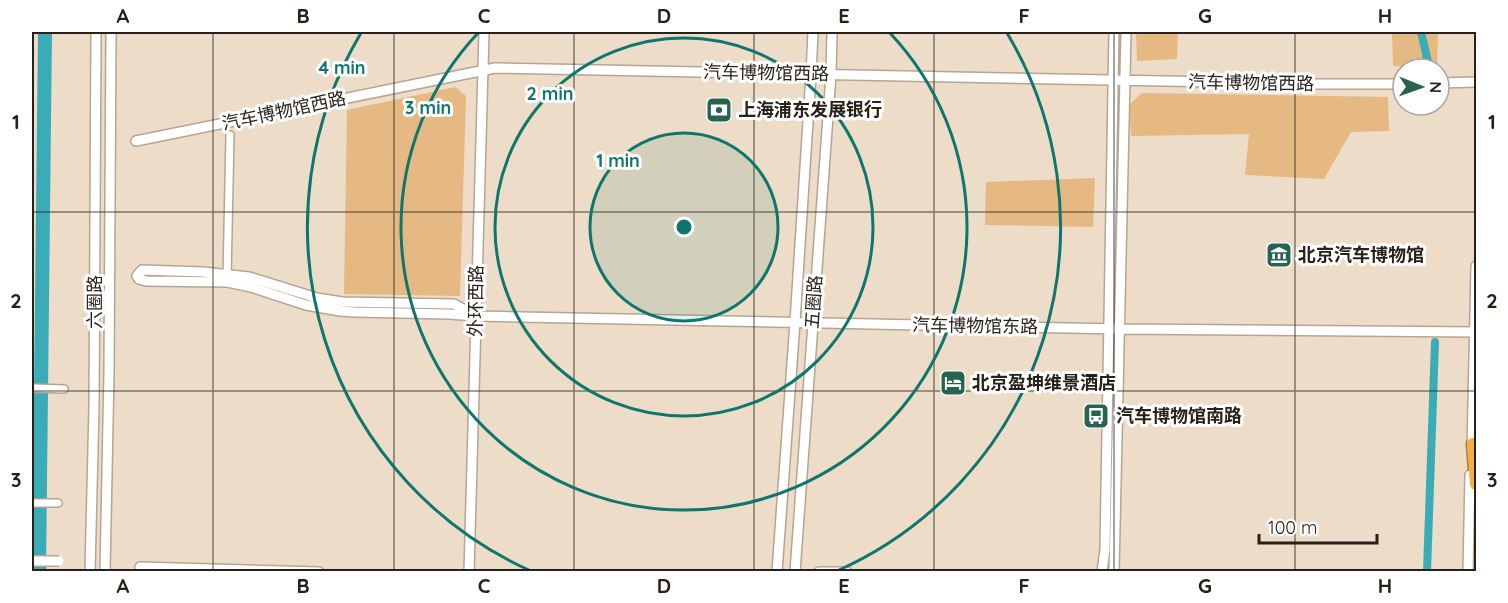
<svg xmlns="http://www.w3.org/2000/svg" width="1508" height="603" font-family="Quicksand,'Noto Sans SC',sans-serif">
<style>
.green{fill:#e6b982}
.lines{fill:none;stroke-linecap:round;stroke-linejoin:round}
.canal{stroke:#3aacb8;stroke-width:8}
.river{stroke:#3aacb8;stroke-width:14}
.street-casing{stroke:#b6a592;stroke-width:10}
.secondary-casing{stroke:#b6a592;stroke-width:12}
.highway-casing{stroke:#ac7d38;stroke-width:15}
.street{stroke:#fff;stroke-width:7}
.secondary{stroke:#fff;stroke-width:9}
.highway{stroke:#f4ae48;stroke-width:12}
.secondary-bridge-casing{stroke:#b6a592;stroke-width:12;stroke-linecap:butt}
.secondary-bridge{stroke:#fff;stroke-width:9}
.grid{fill:none;stroke:#272119;stroke-width:1.5;stroke-opacity:0.55}
.ring{fill:none;stroke:#0f766e;stroke-width:3}
.labels{text-anchor:middle;stroke-width:6;stroke-linejoin:round;paint-order:stroke}
.street-label{font-size:18px;fill:#272119;stroke:#fff}
.poi-label{font-size:18px;font-weight:bold;fill:#272119;stroke:#fff;text-anchor:start}
.centre{fill:#0f766e;stroke:#fff;stroke-width:3}
.ring-label{font-size:18px;text-anchor:middle;font-weight:bold;fill:#0f766e;stroke:#fff;stroke-width:6;stroke-linejoin:round;paint-order:stroke}
.neatline{fill:none;stroke:#272119;stroke-width:2}
.grid-label{font-size:20px;text-anchor:middle;font-weight:bold;fill:#272119}
</style>
<rect width="100%" height="100%" fill="#eddcc7"/>
<path class="green" d="M1136,32H1178L1177,59L1137,61Z
M1392,32H1438L1437,69L1393,66Z
M455,87L466,96L460,296L344,294L347,110Z
M1142,93L1388,97L1389,131L1351,132L1324,179L1245,175L1249,134L1131,136L1129,105Z
M1095,178L1093,227L985,225L986,182Z"/>
<g class="lines">
<path class="canal" d="M1421,32L1429,66
M1427,572L1435,342"/>
<path class="river" d="M39,572L45,32"/>
<g class="street-casing">
<path id="street" d="M227,279L230,135
M32,388L64,389
M32,503H58"/>
</g>
<g class="secondary-casing">
<path id="secondary" d="M1439,83L1476,82
M136,141L495,68L1318,84H1403
M476,316L454,304L342,302L317,298L249,277L203,272L142,270L137,276L139,279L146,281L227,282L251,287L306,305L340,311L354,312L449,314L476,316L1120,329L1475,332
M1472,449L1476,266
M140,567L319,572
M90,572L94,407L96,32
M105,572L109,372L111,32
M469,572L484,32
M777,572L795,322L811,75L813,32
M795,572L831,75L832,32
M819,572H847
M1102,572L1105,549L1114,32
M1114,572L1126,32
M1468,572L1470,475"/>
</g>
<g class="highway-casing">
<path id="highway" d="M1473,444L1476,484"/>
</g>
<use href="#street" class="street"/>
<use href="#secondary" class="secondary"/>
<use href="#highway" class="highway"/>
<g class="secondary-bridge-casing">
<path id="secondary-bridge" d="M32,561H59"/>
</g>
<use href="#secondary-bridge" class="secondary-bridge"/>
</g>
<path class="grid" d="M213,32V572M394,32V572M574,32V572M754,32V572M934,32V572M1114,32V572M1295,32V572M32,212H1476M32,391H1476"/>
<circle cx="684" cy="227" r="94" fill="#0f766e" fill-opacity=".12"/>
<g class="ring">
<circle cx="684" cy="227" r="94"/>
<circle cx="684" cy="227" r="189"/>
<path d="M889 32A283 283 0 1 1 479 32"/>
<path d="M531 571A377 377 0 0 1 361 33M1007 33A377 377 0 0 1 837 571"/>
</g>
<defs>
<g id="bank-square" transform="scale(1.35)"><rect x="-9" y="-9" width="18" height="18" rx="4" fill="#27644f" stroke="#fff"/><path d="M-6-4H6V4H-6ZM0-2.3a2.3 2.3 0 1 0 0 4.6a2.3 2.3 0 1 0 0-4.6Z" fill="#fff"/></g>
<g id="museum-square" transform="scale(1.35)"><rect x="-9" y="-9" width="18" height="18" rx="4" fill="#27644f" stroke="#fff"/><path d="M0-6L6-3V-2H-6V-3ZM-5-1h2V3h-2ZM-1-1h2V3h-2ZM3-1h2V3H3ZM-6 4H6V6H-6Z" fill="#fff"/></g>
<g id="hotel-square" transform="scale(1.35)"><rect x="-9" y="-9" width="18" height="18" rx="4" fill="#27644f" stroke="#fff"/><path d="M-6-4.5h1.5V1H6V5H4.5V3h-9V5H-6ZM-4 0a1.8 1.8 0 1 1 3.6 0ZM.5 0V-2.5h3Q6-2.5 6 0Z" fill="#fff"/></g>
<g id="bus-square" transform="scale(1.35)"><rect x="-9" y="-9" width="18" height="18" rx="4" fill="#27644f" stroke="#fff"/><path d="M-5-6H5V4H4V6H2V4H-2V6H-4V4H-5ZM-3.5-4V0h7V-4ZM-3.5 1.2v1.5H-2V1.2ZM2 1.2v1.5H3.5V1.2Z" fill="#fff"/></g>
</defs>
<g fill-rule="evenodd">
<use href="#bank-square" x="719" y="110"/>
<use href="#museum-square" x="1279" y="255"/>
<use href="#hotel-square" x="953" y="383"/>
<use href="#bus-square" x="1096" y="416"/>
</g>
<g class="labels">
<g class="street-label">
<text transform="translate(766 73) rotate(1)" y="6">汽车博物馆西路</text>
<text transform="translate(1251 83) rotate(1)" y="6">汽车博物馆西路</text>
<text transform="translate(284 111) rotate(-12)" y="6">汽车博物馆西路</text>
<text transform="translate(476 301) rotate(-89)" y="6">外环西路</text>
<text transform="translate(95 302) rotate(-90)" y="6">六圈路</text>
<text transform="translate(814 302) rotate(-86)" y="6">五圈路</text>
<text transform="translate(975 326) rotate(1)" y="6">汽车博物馆东路</text>
</g>
<g class="poi-label">
<text x="738" y="116">上海浦东发展银行</text>
<text x="1298" y="261">北京汽车博物馆</text>
<text x="972" y="389">北京盈坤维景酒店</text>
<text x="1116" y="422">汽车博物馆南路</text>
</g>
</g>
<circle cx="684" cy="227" r="9" class="centre"/>
<g class="ring-label">
<text x="342" y="74">4 min</text>
<text x="550" y="100">2 min</text>
<text x="428" y="114">3 min</text>
<text x="618" y="167">1 min</text>
</g>
<rect width="1508" height="603" fill="none" stroke="#ffffff" stroke-width="66"/>
<g transform="translate(1421 87) rotate(91)"><circle r="28" fill="#ffffff" stroke="#a9a6a3" stroke-width="1.5"/>
<path d="M0-4.5L10 22L0 15L-10 22Z" fill="#27644f"/>
<text y="-9" font-size="16" font-weight="bold" text-anchor="middle" fill="#272119">N</text>
</g>
<path d="M1259 534v9h118v-9" fill="none" stroke="#272119" stroke-width="3"/>
<text x="1268" y="534" font-size="18" fill="#272119" stroke="#ffffff" stroke-width="4.5" paint-order="stroke">100 m</text>
<rect x="33" y="33" width="1442" height="537" class="neatline"/>
<g class="grid-label">
<text x="123" y="23">A</text>
<text x="303" y="23">B</text>
<text x="484" y="23">C</text>
<text x="664" y="23">D</text>
<text x="844" y="23">E</text>
<text x="1024" y="23">F</text>
<text x="1205" y="23">G</text>
<text x="1385" y="23">H</text>
<text x="16" y="129">1</text>
<text x="1492" y="129">1</text>
<text x="16" y="308">2</text>
<text x="1492" y="308">2</text>
<text x="16" y="487">3</text>
<text x="1492" y="487">3</text>
<text x="123" y="593">A</text>
<text x="303" y="593">B</text>
<text x="484" y="593">C</text>
<text x="664" y="593">D</text>
<text x="844" y="593">E</text>
<text x="1024" y="593">F</text>
<text x="1205" y="593">G</text>
<text x="1385" y="593">H</text>
</g>
</svg>
